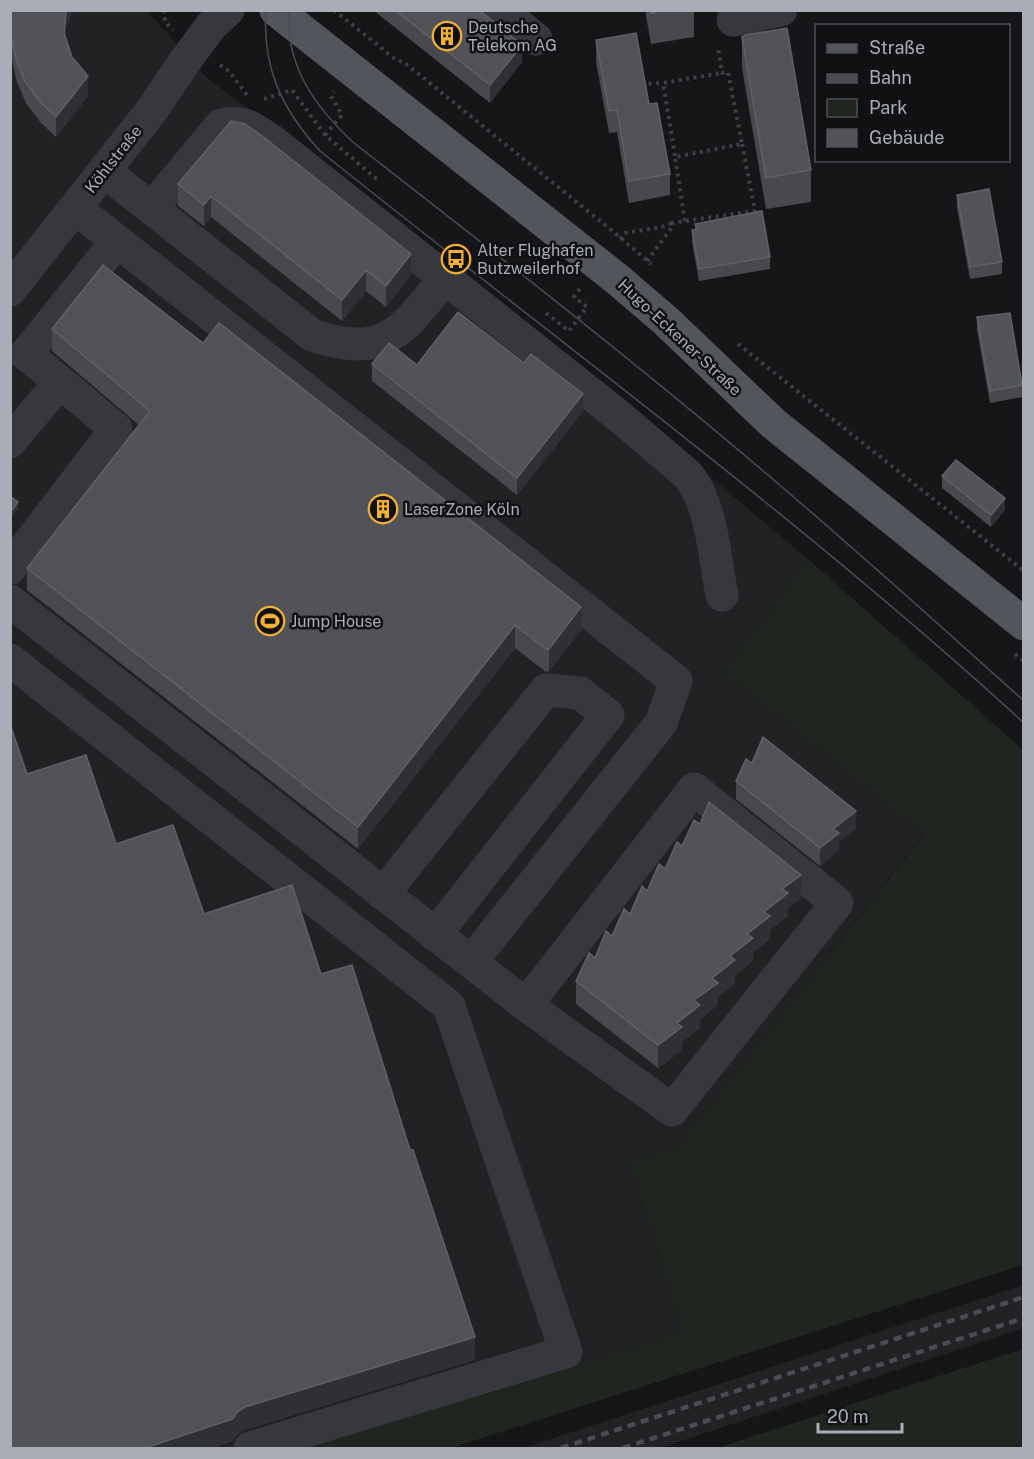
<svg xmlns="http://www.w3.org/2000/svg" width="1034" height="1459" font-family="'Public Sans',sans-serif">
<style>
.built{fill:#222225}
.green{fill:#1e261f}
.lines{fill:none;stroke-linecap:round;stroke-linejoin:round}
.path{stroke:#3d3f44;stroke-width:4;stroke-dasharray:3 4.5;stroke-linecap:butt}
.minor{stroke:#37383d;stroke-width:33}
.major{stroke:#53555c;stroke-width:33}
.tram{stroke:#4a4c52;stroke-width:1.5}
.rail{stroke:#4a4c52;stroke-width:4.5;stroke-dasharray:8 6;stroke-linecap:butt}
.wall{fill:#47494d}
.shaded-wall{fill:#2f3033}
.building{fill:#525359;stroke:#5f6168;stroke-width:1.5}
.labels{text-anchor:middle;stroke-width:5;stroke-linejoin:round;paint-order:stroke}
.poi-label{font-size:16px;fill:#a8adb8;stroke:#111113;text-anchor:start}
.street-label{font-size:16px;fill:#a8adb8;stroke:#111113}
</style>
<rect width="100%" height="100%" fill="#161618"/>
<path class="built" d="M10,11H147L209,80L266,121L616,398L809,560L723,672L925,832L678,1146L629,1163L683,1332L299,1448H11Z
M1023,1285V1328L660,1448H523Z"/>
<path class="green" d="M809,560L1023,750V1265L451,1448H299L683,1332L629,1163L678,1146L925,833L723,672Z
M1023,1349V1448H716Z"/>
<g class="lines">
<path class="path" d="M164,10L165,22L173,30
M334,10L395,59L405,63L621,238L651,264
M220,65L229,71L247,95
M641,84L663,83
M264,99L292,90L325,135L380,182
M325,135L342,115L331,96L334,92
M675,156L663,83L722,73
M685,221L675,157L742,144L728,72L722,73L718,47
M620,239L625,233L662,227L672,223
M647,261L670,230L672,223L755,211L742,144
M546,313L569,331L587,307L574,297L581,287
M738,344L1024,571
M1015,654L1024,661"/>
<path class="minor" d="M500,10L536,39
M733,20L781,10
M104,171L312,335C385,360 402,331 445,278L272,141C253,128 244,120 221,125L152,208
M75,208L676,681L661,723L471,962
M445,278L620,417L688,475C713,507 714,556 722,595
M10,290L152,110L185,61L211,26L228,10
M10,442L60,382L26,354L117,241
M10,568L116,429L60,382
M10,601L526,1005L672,1110L837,903L694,789L526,1005
M10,660L449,1006L566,1352L250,1448
M383,894L546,690L580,693L608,715L435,935"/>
<path class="major" d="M276,10L617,279L666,321L774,424L1024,624"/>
<path class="tram" d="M266,10C262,69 282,109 320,151C556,340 801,519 1024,723
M289,10C285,66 315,107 354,143C491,250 629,357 762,470C851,545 937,623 1024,701"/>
<path class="rail" d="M561,1448L1024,1297
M623,1448L1024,1318"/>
</g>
<path class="wall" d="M10,10H74L70,16L66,28L65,37L72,57L88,96L56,137L41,123L26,103L17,82L12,61H10Z
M373,10H479L522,62L490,103Z
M645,10H694V37L651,44Z
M742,37L811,170V202L766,209L742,68Z
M596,40L649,104L670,174V195L629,203L617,132L609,133L596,62Z
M231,121L411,275L386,307L366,291L342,321L211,217L204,226L178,206V184Z
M957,195L1002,262V274L970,279L957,208Z
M695,224L770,257V269L699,281L692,242V230H695Z
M977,317L1022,385V397L990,403L977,330Z
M52,329L203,343L581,630L549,671L546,672L515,648L358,849L27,590V568L139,425L52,351Z
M372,364L417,365L583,411L517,495L372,381Z
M942,476L1005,510L991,527L942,488Z
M752,763L856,828L839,842V850L820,866L736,799V781Z
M682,846L801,898L788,908V916L770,930V939L753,952V961L735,975V983L718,997V1005L700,1019V1028L682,1042V1050L658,1068L576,1004V981Z"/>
<path class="shaded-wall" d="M66,10H74L70,16L66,28L64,53Z
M522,45V62L490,103V85Z
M88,76V96L56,137V117Z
M211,196V217L204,226V205Z
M411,254V275L386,307V286Z
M366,270V291L342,321V300Z
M583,394V411L517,495V478Z
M1005,498V510L991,527V515Z
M18,502V509L10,519V513Z
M581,607V630L549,671V649Z
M515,625V648L358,849V827Z
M856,811V828L839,842V850L820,866V848L833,829Z
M801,875V898L788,908V916L770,930V939L753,952V961L735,975V983L718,997V1005L700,1019V1028L682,1042V1050L658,1068V1045L782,889Z
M475,1337V1360L245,1430L237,1435L233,1441L211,1449H142L237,1412L245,1407Z"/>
<path class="building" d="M10,10H66L64,33L72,57L88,76L56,117L41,103L26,83L17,62L12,41H10Z
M395,10H479L522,45L490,85Z
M651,10H666L651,13Z
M787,28L811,170L766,178L742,37L745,35Z
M636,33L649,104L657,103L670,174L629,181L617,110L609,111L596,40Z
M231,121L245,124L261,135L411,254L386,286L366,270L342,300L211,196L204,205L178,184Z
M989,189L1002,262L970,267L957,195Z
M762,211L770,257L699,269L692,230L697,229L695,224Z
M103,265L203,343L219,323L581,607L549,649H546L515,625L358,827L27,568L150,411L52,329Z
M458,312L524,363L531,354L583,394L517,478L372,364L389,343L417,365Z
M1010,313L1022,385L990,391L977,317Z
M956,460L1005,498L991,515L942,476Z
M10,496L18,502L10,513Z
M10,724L27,774L86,755L116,844L173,825L204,914L292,885L321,974L352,965L410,1150H413L475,1337L245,1407L237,1412L233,1419L142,1449H10Z
M763,737L856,811L833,829L839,833L820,848L736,781L746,759L752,763Z
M709,802L801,875L782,889L788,893L764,912L770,916L747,934L753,938L730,956L735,960L712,978L718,983L694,1000L700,1005L677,1023L682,1027L658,1045L576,981L589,953L595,958L606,931L612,936L624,909L630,914L642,886L647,891L659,864L665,869L677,842L682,846L694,820L700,824Z"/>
<defs>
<g id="building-ring" transform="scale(1.5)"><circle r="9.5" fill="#111113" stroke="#f2b134" stroke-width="1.5"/><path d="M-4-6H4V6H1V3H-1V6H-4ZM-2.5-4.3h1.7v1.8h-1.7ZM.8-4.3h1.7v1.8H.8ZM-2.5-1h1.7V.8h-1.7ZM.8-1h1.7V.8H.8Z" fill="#f2b134"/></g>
<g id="bus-ring" transform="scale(1.5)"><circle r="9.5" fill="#111113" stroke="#f2b134" stroke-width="1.5"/><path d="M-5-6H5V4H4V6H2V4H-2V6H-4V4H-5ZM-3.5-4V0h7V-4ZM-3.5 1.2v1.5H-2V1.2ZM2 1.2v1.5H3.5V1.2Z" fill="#f2b134"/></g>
<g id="stadium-ring" transform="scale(1.5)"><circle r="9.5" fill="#111113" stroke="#f2b134" stroke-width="1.5"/><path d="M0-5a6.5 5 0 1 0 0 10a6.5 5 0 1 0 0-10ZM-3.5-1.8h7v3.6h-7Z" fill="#f2b134"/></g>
</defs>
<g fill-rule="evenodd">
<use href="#building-ring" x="447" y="36"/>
<use href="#bus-ring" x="456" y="259"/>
<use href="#building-ring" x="383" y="509"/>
<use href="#stadium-ring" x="270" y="621"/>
</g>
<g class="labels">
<g class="poi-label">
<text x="468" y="33">Deutsche<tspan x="468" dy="18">Telekom AG</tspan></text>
<text x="477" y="256">Alter Flughafen<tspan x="477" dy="18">Butzweilerhof</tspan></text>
<text x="404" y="515">LaserZone Köln</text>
<text x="291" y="627">Jump House</text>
</g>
<g class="street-label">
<text transform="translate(113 159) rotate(-52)" y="6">Köhlstraße</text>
<text transform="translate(680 337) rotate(43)" y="6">Hugo-Eckener-Straße</text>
</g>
</g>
<rect width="1034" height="1459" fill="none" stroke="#a8adb8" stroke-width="24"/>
<rect x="815" y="24" width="195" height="138" fill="#111113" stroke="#4d4f55" stroke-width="1.5"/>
<rect x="827" y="44" width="30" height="9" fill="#53555c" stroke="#4d4f55" stroke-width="1.5"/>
<text x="869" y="54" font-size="18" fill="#a8adb8">Straße</text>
<rect x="827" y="74" width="30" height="9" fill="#4a4c52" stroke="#4d4f55" stroke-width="1.5"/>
<text x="869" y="84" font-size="18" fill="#a8adb8">Bahn</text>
<rect x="827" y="99" width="30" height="18" fill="#1e261f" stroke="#4d4f55" stroke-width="1.5"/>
<text x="869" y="114" font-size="18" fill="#a8adb8">Park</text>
<rect x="827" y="129" width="30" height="18" fill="#525359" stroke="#4d4f55" stroke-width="1.5"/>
<text x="869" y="144" font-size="18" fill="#a8adb8">Gebäude</text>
<path d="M818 1423v9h84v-9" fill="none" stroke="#a8adb8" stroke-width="3"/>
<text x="827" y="1423" font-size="18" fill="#a8adb8" stroke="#111113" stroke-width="4.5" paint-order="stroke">20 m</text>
</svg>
